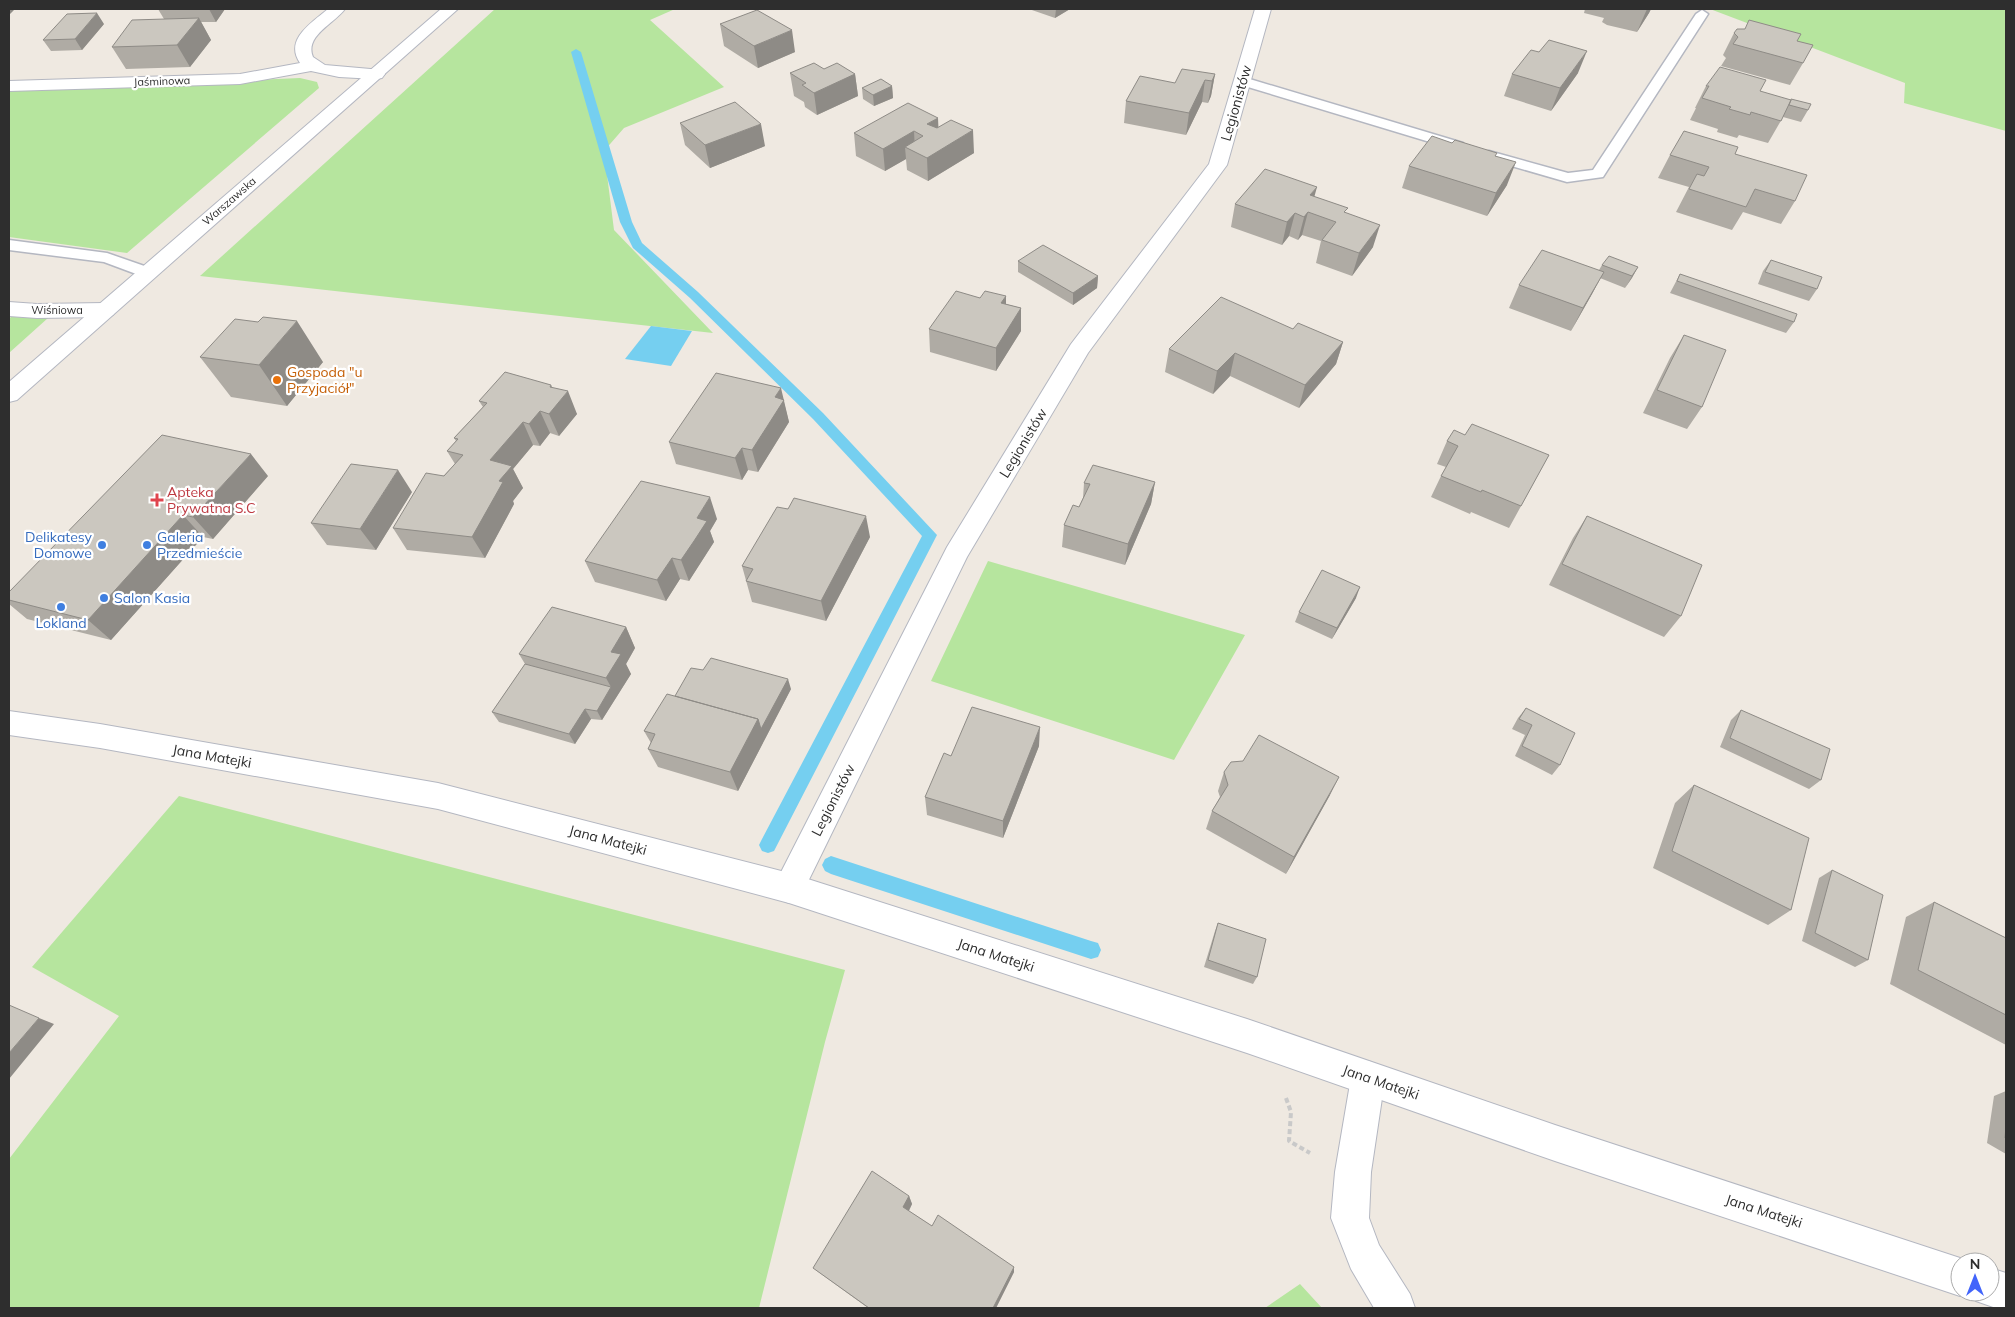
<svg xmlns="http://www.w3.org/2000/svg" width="2015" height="1317" font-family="Mulish,sans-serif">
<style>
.green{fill:#b6e59e}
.water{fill:#75cff0}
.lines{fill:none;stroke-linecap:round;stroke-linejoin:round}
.stream{fill:#75cff0;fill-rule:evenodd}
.lane-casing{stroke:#b4b7c1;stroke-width:3}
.street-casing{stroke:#b4b7c1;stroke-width:2}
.secondary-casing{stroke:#b4b7c1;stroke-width:2}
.path{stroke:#c9c9c9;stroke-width:4;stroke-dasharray:5 3;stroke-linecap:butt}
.lane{fill:#fff;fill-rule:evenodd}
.street{fill:#fff;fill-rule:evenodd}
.secondary{fill:#fff;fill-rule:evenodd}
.wall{fill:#afaba4}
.shaded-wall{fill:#8e8b86}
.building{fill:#cbc7bf;stroke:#8e8b86}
.food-dot{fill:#e8710a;stroke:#fff;stroke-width:2}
.health-dot{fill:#e0444e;stroke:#fff;stroke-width:2}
.shop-dot{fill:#3f7fe0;stroke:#fff;stroke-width:2}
.labels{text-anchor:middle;stroke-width:4.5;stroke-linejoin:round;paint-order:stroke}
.far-street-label{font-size:11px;fill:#2e2e2e;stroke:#fff}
.street-label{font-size:14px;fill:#2e2e2e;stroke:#fff}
.food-label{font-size:14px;fill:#c56008;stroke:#fff;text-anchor:start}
.health-label{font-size:14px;fill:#be3a42;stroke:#fff;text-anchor:start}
.shop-label{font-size:14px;fill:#366cbe;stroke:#fff;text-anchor:start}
</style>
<rect width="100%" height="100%" fill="#efe9e1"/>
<path class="green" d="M495,9H675L650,20L724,87L624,128L604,151L614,230L713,333L200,276Z
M1710,9H2006V131L1904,103L1905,83Z
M300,78L317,82L319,88L127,253L9,237V91Z
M11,317L48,318L9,353V319Z
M988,561L1245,635L1174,760L931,681Z
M179,796L845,970L825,1042L759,1308H9V1159L119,1016L32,967Z
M1300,1284L1322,1308H1265Z"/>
<path class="water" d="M651,326L692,331L671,366L625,359Z"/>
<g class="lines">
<path class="stream" d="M576,49L581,52L632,222L642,243L698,292L823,413L937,535L774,851L768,853L762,851L759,845L762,839L922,536L813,419L690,298L633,248L620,222L571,52Z
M831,856L1091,941L1098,943L1101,950L1098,957L1091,959L831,874L825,871L822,865L825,859Z"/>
<g class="lane-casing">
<path id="lane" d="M1702,10L1708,14L1603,177L1567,182L1484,158L1482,155L1484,152L1489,151L1568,173L1593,170L1696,14Z
M1243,77L1463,143L1465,146L1463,149H1453L1238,84L1236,81Z
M9,240L107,253L153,269L155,273L153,277L147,278L104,262L9,250Z"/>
</g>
<g class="street-casing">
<path id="street" d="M328,9H345C335,23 304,36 313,57L325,65L382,70L385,74L382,78L376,79L339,77L311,71L240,84L9,91V81L240,74L300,63C284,40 311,23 328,9Z
M1255,9H1271L1227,165L1088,353L967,557L800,898L789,903L778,898L773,888L778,878L947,547L1071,344L1209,164Z
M9,302L37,304L105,303L113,305L116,310L113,315L105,317L37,318L9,316Z
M1368,1061L1380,1066L1385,1078L1371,1172L1369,1218L1379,1245L1410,1294L1415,1308H1374L1351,1269L1331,1218L1335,1172L1351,1078L1356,1066Z"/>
</g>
<g class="secondary-casing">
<path id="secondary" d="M441,9H458L17,400L9,402V382Z
M9,711L100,724L438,783L789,873L1247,1019L1555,1125L1960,1258L1970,1262H1960V1292H1970L1960,1296L1555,1161L1247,1053L789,903L438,809L100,748L9,735Z
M1990,1268L2006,1273V1308H1996L1976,1301L1973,1292H1990Z"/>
</g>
<path class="path" d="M1286,1098L1291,1112L1289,1141L1310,1153"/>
<use href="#lane" class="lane"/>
<use href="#street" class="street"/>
<use href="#secondary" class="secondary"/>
</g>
<path class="wall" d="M158,9H225L216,22H201L211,40L190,67L126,69L112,47L164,19Z
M1029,9H1070L1055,18Z
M1585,9H1651L1649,13L1637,32L1607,25L1602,22L1604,18L1584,13Z
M104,24L82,50L51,51L43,40Z
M720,24L795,52L758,68L724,46Z
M1734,33L1797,41L1803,63L1790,85L1721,66L1726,58L1723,55Z
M824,69L855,74L858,96L817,115L805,107L804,102L794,96L790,73Z
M1578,73L1551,111L1504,96L1512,74Z
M1215,74L1211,96L1208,103L1202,102L1186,135L1124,123L1126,101L1175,83Z
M892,86L893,98L874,106L863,99L862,88Z
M1706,86L1760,91L1808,110L1801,122L1783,117L1768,143L1739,135L1737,138L1717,132L1718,129L1690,120L1696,108H1695Z
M680,123L765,146L710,168L685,145Z
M938,127L974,153L928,181L907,170L906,159L885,171L856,156L854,133Z
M1735,154L1795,201L1781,224L1743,212L1732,230L1676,212L1689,187L1658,178L1670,155Z
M1495,156L1507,185L1487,216L1402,188L1409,166Z
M1315,197L1346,213L1373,247L1352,276L1316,263L1321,241L1302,235L1298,240L1289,236L1282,245L1231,227L1235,204Z
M1771,260L1817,289L1809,301L1758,284L1763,271Z
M1018,261L1098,276L1097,288L1073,305L1018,272Z
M1602,265L1638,267L1625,288L1600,278L1592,294L1571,331L1509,308L1519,285L1599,270Z
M1680,274L1794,322L1786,333L1670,293Z
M1006,296V304L1021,308V331L996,371L930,352L929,329L980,298Z
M1293,329L1343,342L1336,364L1299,408L1230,376L1213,394L1165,372L1169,349Z
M1684,335L1702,407L1687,429L1643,413L1670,358Z
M200,357L323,362L287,406L231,397Z
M552,387L577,414L559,436L550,433L540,446L533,445L513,469L523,488L513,501L514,504L485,558L407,550L393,528L455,464L447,451L456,441L454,438L483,407L479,401Z
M783,399L789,422L758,472L748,470L742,480L676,464L669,442Z
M1465,435L1549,455L1509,528L1471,512L1470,514L1431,497L1441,476L1446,467L1437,464L1447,441Z
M268,476L213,539L203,537L111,640L27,619L9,604V592Z
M1155,482L1151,504L1125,565L1062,547L1064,525L1079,507L1083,498L1084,483Z
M412,492L376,550L327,545L311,523Z
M1587,516L1681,616L1664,637L1549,585L1573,538Z
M717,519L710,531L714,542L689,581L680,579L666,601L595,582L585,561Z
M870,537L826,621L752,602L742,566Z
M1356,598L1332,639L1295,622L1299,612Z
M626,627L635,648L626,664L631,674L602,720L591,719L575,744L499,722L492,712L525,664L519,654Z
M791,689L738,791L658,767L648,749L651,743L644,731L675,696Z
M1526,708L1560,765L1552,775L1515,756L1525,735L1512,729L1518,718Z
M1741,710L1821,780L1809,789L1720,747L1731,720Z
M1039,746L1003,838L927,815L925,797L951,756Z
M1224,772L1330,795L1286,874L1206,829L1212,811L1220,797L1218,791Z
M1694,785L1791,910L1768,925L1653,868L1675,803Z
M1832,870L1868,960L1855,967L1802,941L1819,878Z
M1934,902L2006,938V1045L1890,984L1906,917Z
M1218,923L1257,977L1253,984L1204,967L1215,931Z
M2006,1091V1154L1987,1143L1994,1096Z
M909,1196L912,1204L909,1211L932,1226L1014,1267V1272L996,1308H868L813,1268Z"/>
<path class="shaded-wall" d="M9,9H13L14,10L9,15Z
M209,9H225L216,22Z
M1056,9H1070L1055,18Z
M1647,9H1651L1649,13L1637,32Z
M97,13L104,24L82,50L75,39Z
M199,18L211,40L190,67L177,45Z
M792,30L795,52L758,68L754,46Z
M1587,51L1578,73L1551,111L1560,88Z
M855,74L858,96L817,115L814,93Z
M1215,74L1211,96L1208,103L1212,81Z
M1205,80L1202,102L1186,135L1189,113Z
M892,86L893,98L874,106L873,95Z
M938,118L939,140L927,124Z
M761,124L765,146L710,168L705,145Z
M973,130L974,153L928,181L927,158Z
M914,131L915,152L905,147L906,159L885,171L883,149Z
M1516,162L1507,185L1487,216L1496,193Z
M1317,187L1311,209L1308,212L1302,235L1298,240L1310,195Z
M1295,213L1289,236L1282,245L1287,222Z
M1380,225L1373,247L1352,276L1359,253Z
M1638,267L1632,278L1625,288L1632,276Z
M1604,272L1592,294L1571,331L1583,308Z
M1098,276L1097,288L1073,305V293Z
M1006,296V319L1001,303Z
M1021,308V331L996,371V348Z
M297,321L323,362L287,406L259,365Z
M1343,342L1336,364L1299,408L1305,385Z
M1235,353L1230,376L1213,394L1217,371Z
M551,385L559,402L568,391L577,414L559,436L549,414L550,387Z
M781,388L789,422L758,472L752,450L775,397Z
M540,411L550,433L540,446L529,424Z
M523,422L533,445L513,469L523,488L513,501L514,504L485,558L472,537L490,460Z
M742,448L748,470L742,480L735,458Z
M251,454L268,476L213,539L193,517Z
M398,470L412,492L376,550L360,529Z
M1155,482L1151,504L1125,565L1128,544Z
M710,497L717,519L710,531L714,542L689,581L681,560L697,518Z
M183,515L203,537L111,640L88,620Z
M866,516L870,537L826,621L821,601Z
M672,558L680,579L666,601L657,580Z
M1360,587L1356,598L1332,639L1337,628Z
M626,627L635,648L626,664L631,674L602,720L597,711L611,687L606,678L611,652Z
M788,679L791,689L738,791L730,772L758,719Z
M585,709L591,719L575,744L569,734Z
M1040,727L1039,746L1003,838V821Z
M1339,777L1330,795L1286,874L1294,857Z
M39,1018L54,1024L9,1079V1053Z
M909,1196L912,1204L907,1214L903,1207Z
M1014,1267V1272L996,1308H993Z"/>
<path class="building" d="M757,10L792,30L754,46L720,24Z
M97,13L75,39L43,40L67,14Z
M199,18L177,45L112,47L132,20Z
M1749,20L1801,34L1797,41L1813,45L1803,63L1733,44L1738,37L1734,33L1737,29H1745Z
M1549,40L1587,51L1560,88L1512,74L1531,50L1539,52Z
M814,63L824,69L837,63L855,74L814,93L802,85L806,83L790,73Z
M1720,67L1766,80L1760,91L1791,100L1781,121L1751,112L1750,115L1729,109L1731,107L1702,98L1709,86H1706Z
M1182,69L1215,74L1212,81L1205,80L1189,113L1126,101L1140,76L1175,83Z
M881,79L892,86L873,95L862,88Z
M1791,99L1811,104L1808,110L1789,105L1791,100Z
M735,102L761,124L705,145L680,123Z
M908,103L938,118L927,124L937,128L951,120L973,130L927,158L905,147L923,136L914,131L883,149L854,133Z
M1684,131L1738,147L1735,154L1807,175L1795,201L1755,189L1746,207L1689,189L1697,174L1704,176L1709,167L1670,155Z
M1432,136L1452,143L1455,140L1497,153L1495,156L1516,162L1496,193L1409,166Z
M1265,169L1317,187L1310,195L1348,208L1344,212L1380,225L1359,253L1322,240L1336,222L1308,212L1304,217L1295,213L1287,222L1235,204Z
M1043,245L1098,276L1073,293L1018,261Z
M1542,250L1604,272L1583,308L1519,285Z
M1609,256L1638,267L1632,276L1602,265Z
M1771,260L1822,277L1817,289L1765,272Z
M1680,274L1797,314L1794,322L1677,281Z
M956,291L980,298L985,291L1006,296L1001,303L1021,308L996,348L929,329Z
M1221,297L1293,329L1298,323L1343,342L1305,385L1235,353L1217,371L1169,349Z
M263,317L297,321L259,365L200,357L235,319L258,322Z
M1684,335L1726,350L1702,407L1657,390Z
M505,372L551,385L550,387L568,391L549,414L540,411L529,424L523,422L490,460L512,466L499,481L503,482L472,537L393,528L426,473L444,476L463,455L447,451L458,439L454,438L487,403L479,401Z
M716,373L781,388L775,397L784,400L752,450L742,448L735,458L669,442Z
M1472,424L1549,455L1521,506L1482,490L1481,492L1441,476L1458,446L1447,441L1454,430L1465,435Z
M162,435L251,454L193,517L183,515L88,620L9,600V592Z
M351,464L398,470L360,529L311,523Z
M1093,465L1155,482L1128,544L1064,525L1073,505L1079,507L1090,484L1084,483Z
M641,481L710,497L697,518L707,521L694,541L681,560L672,558L657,580L585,561Z
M794,498L866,516L821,601L746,581L753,569L742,566L777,507L788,509Z
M1587,516L1702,565L1681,616L1562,564Z
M1322,570L1360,587L1337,628L1299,612Z
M552,607L626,627L611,652L621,654L606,678L519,654Z
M711,658L788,679L761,729L758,719L675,696L691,668L703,670Z
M525,664L611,687L597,711L585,709L569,734L492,712Z
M667,694L758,719L730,772L648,749L655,734L644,731Z
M972,707L1040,727L1003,821L925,797L944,753L951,756Z
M1526,708L1575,733L1560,765L1522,746L1532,725L1519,719Z
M1741,710L1830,749L1821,780L1730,738Z
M1259,735L1339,777L1294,857L1212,811L1228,785L1224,772L1231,762L1243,761Z
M1694,785L1809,838L1791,910L1672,851Z
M1832,870L1883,895L1868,960L1815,933Z
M1934,902L2006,938V1015L1918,970Z
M1218,923L1266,939L1257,977L1208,960Z
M9,1005L39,1018L9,1053Z
M2006,1126V1139L2005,1138Z
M872,1171L909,1196L903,1207L932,1226L938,1215L1014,1267L993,1308H869L813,1268Z"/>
<circle class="food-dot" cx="277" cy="380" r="5"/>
<path class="health-dot" d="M154.5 492.5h5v5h5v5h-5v5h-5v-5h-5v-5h5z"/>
<g class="shop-dot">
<circle cx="102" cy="545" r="5"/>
<circle cx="147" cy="545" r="5"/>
<circle cx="104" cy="598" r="5"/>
<circle cx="61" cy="607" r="5"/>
</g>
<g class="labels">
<g class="far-street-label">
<text transform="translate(162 81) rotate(-2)" y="4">Jaśminowa</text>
<text transform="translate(229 201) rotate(-41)" y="4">Warszawska</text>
<text x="57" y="314">Wiśniowa</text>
</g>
<g class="street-label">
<text transform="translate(1236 103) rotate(-74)" y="5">Legionistów</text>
<text transform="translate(1023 443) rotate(-59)" y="5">Legionistów</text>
<text transform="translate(212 756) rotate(10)" y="5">Jana Matejki</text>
<text transform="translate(833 800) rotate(-63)" y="5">Legionistów</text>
<text transform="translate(608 840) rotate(15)" y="5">Jana Matejki</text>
<text transform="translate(996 955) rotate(18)" y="5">Jana Matejki</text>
<text transform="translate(1381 1082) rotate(19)" y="5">Jana Matejki</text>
<text transform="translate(1764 1211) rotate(18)" y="5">Jana Matejki</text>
</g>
<g class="food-label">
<text x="287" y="377">Gospoda "u<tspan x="287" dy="16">Przyjaciół"</tspan></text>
</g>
<g class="health-label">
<text x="167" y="497">Apteka<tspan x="167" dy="16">Prywatna S.C</tspan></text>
</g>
<g class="shop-label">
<text x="92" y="542" text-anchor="end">Delikatesy<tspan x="92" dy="16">Domowe</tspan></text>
<text x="157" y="542">Galeria<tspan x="157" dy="16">Przedmieście</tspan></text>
<text x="114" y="603">Salon Kasia</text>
<text x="61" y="628" text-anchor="middle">Lokland</text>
</g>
</g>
<rect width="2015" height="1317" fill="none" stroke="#2e2e2e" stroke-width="20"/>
<g transform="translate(1975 1277)"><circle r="24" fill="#ffffff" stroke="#ababab"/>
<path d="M0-4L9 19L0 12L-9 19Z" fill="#4264fb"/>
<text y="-8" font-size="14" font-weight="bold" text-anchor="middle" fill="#2e2e2e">N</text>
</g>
</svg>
